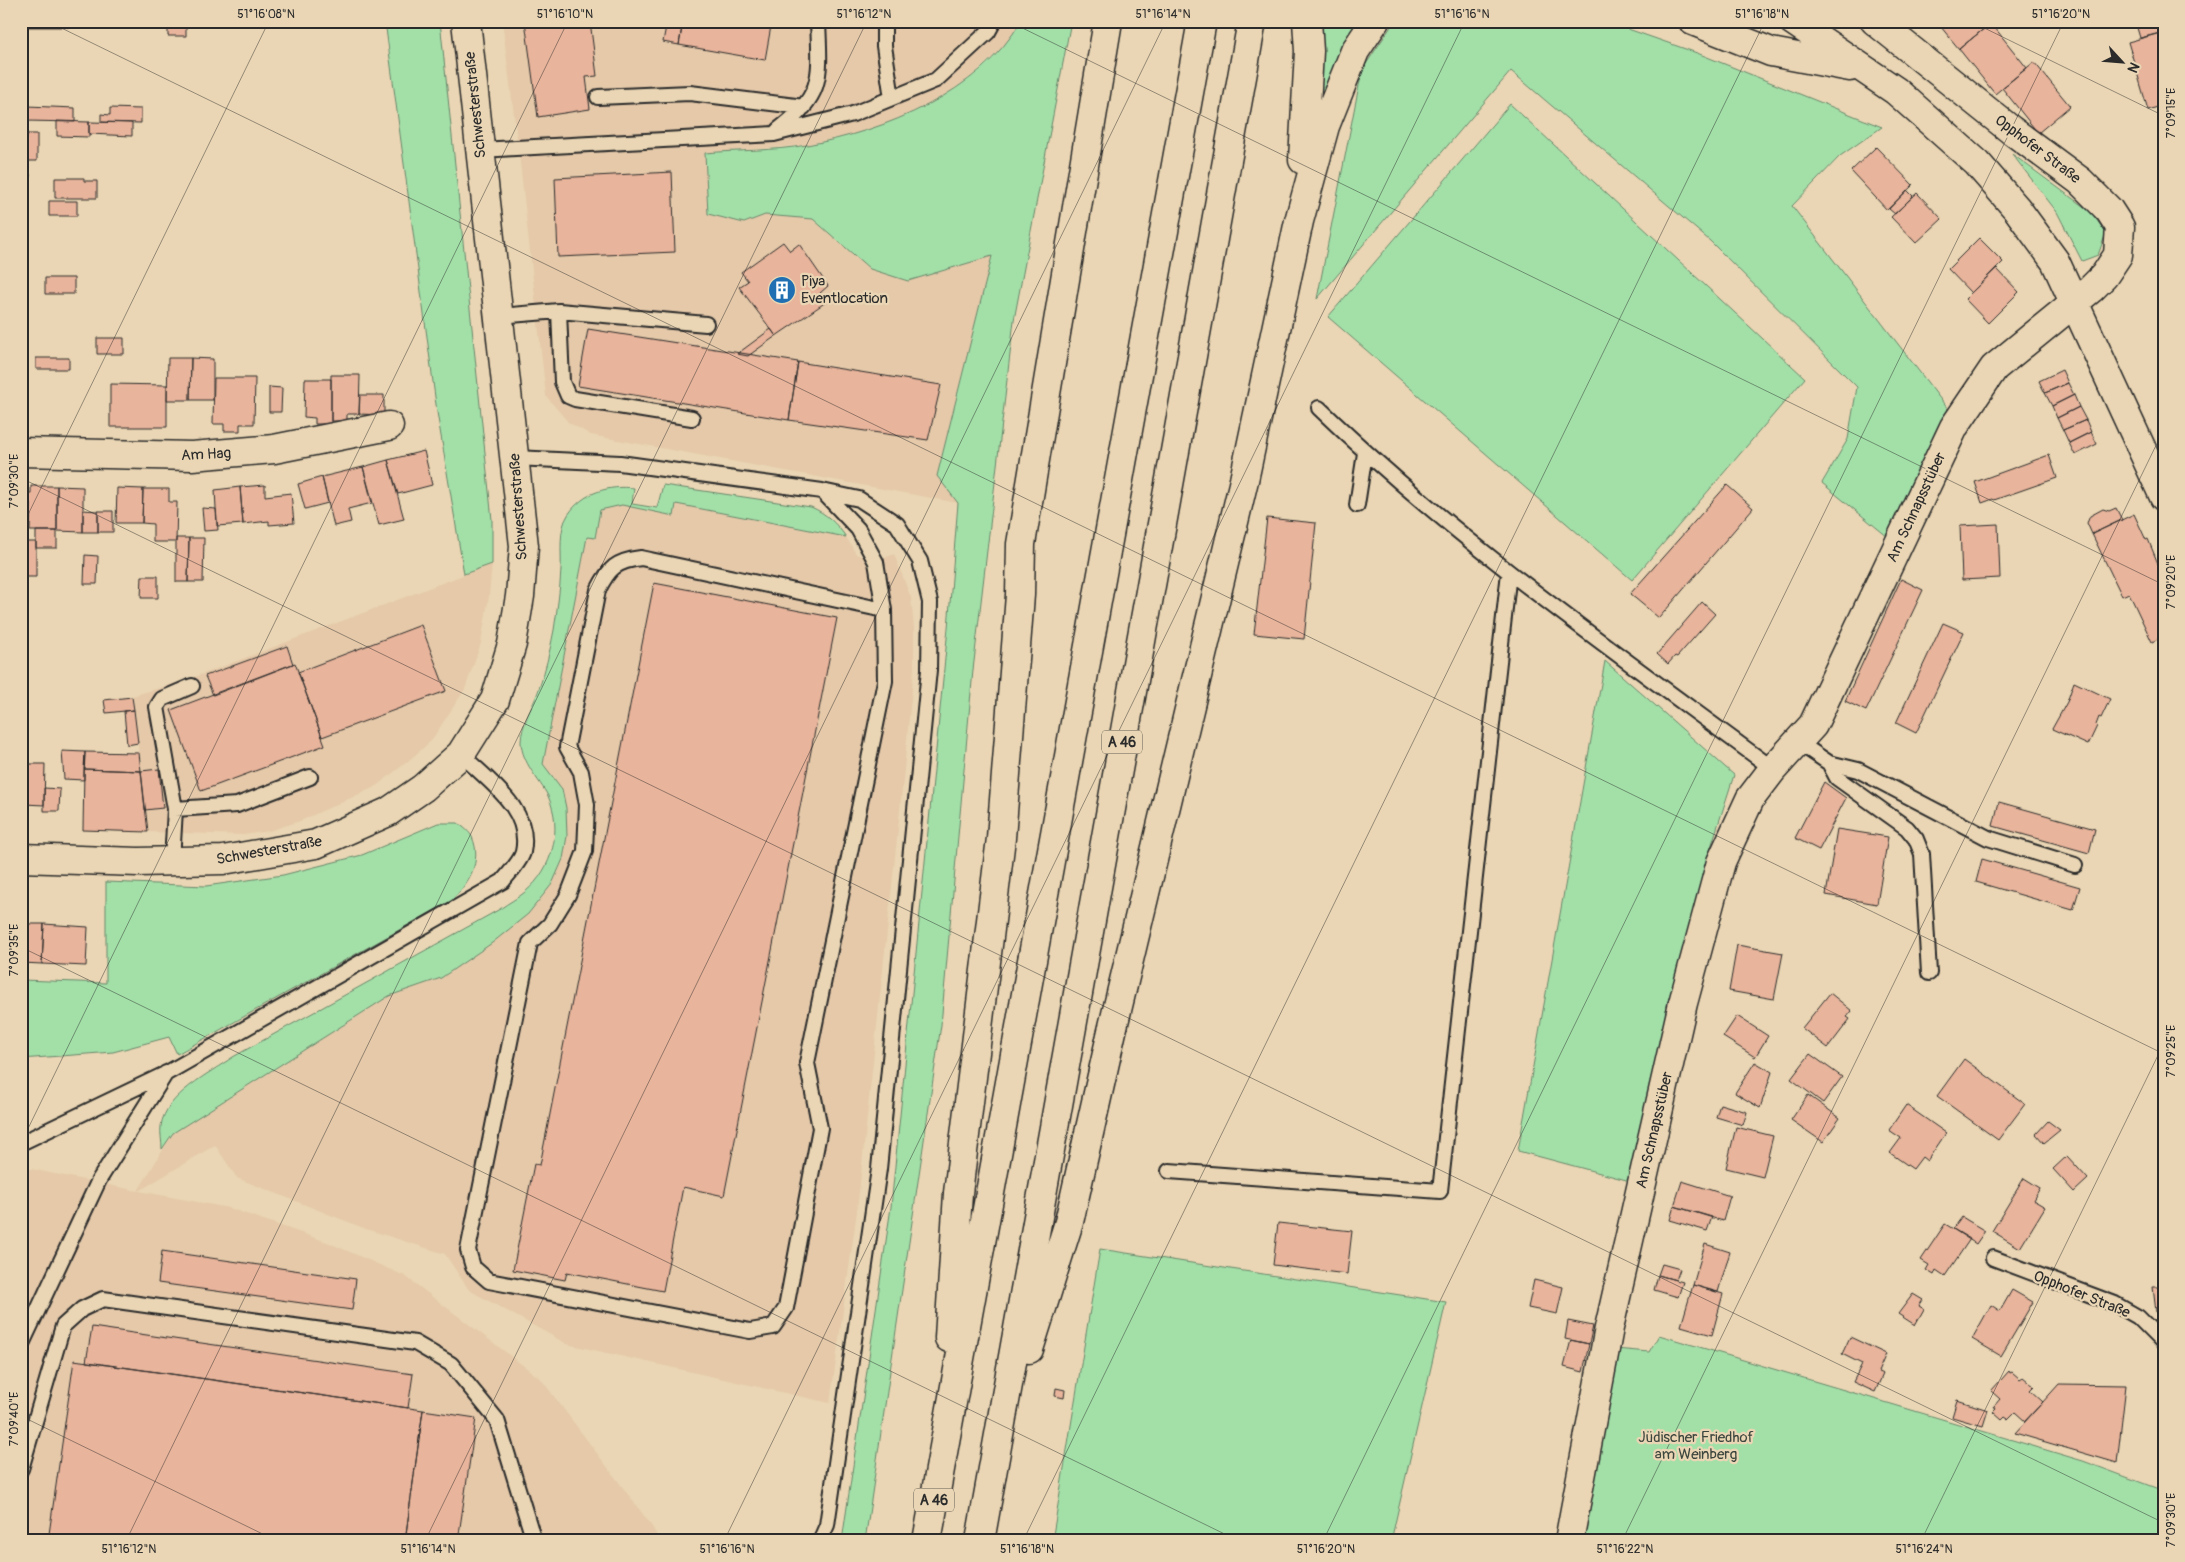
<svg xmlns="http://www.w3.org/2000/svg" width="2185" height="1562" font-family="Pangolin,sans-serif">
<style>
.built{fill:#e5c9a9}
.green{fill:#a3e0a8;stroke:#67866a}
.building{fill:#e8b49b;stroke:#2b2b2b}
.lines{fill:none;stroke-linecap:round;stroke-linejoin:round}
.service-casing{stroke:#2b2b2b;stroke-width:18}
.minor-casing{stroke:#2b2b2b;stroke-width:31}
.tertiary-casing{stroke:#2b2b2b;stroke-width:31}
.motorway-casing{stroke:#2b2b2b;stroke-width:31}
.service{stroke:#ead6b4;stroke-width:14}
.minor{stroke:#ead6b4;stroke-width:28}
.tertiary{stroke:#ead6b4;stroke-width:28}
.motorway{stroke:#ead6b4;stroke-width:28}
.ticks{fill:none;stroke:#2b2b2b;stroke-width:1;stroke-opacity:0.45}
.labels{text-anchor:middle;stroke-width:4.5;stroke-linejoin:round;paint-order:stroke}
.shield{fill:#ead6b4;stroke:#645e54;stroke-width:1}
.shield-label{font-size:14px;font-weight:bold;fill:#2b2b2b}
.street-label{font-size:15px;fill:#2b2b2b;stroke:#ead6b4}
.poi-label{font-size:15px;fill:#2b2b2b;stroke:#ead6b4;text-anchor:start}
.park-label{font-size:15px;fill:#3d463e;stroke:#ead6b4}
.neatline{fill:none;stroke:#2b2b2b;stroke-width:2}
.ticks-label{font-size:12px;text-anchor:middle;fill:#2b2b2b}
</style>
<rect width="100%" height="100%" fill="#ead6b4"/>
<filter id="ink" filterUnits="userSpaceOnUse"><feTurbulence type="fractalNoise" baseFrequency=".02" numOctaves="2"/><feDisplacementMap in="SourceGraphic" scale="10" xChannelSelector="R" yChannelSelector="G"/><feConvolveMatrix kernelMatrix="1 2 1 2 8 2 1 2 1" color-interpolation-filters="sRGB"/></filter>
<g filter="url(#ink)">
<path class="built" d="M502,21H1021L1010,41L964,83L927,106L876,129L806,145L705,153L744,223L765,215L813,219L870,269L908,281L993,255L986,285L958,503L591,435L568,422L546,396L520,162Z
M676,504L846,537L856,554L876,562L894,554L911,598L914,628V668L899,820L857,1211L830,1403L567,1344L469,1290L445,1254L366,1229L237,1178L215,1145L139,1191L229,1208L327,1242L405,1276L541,1379L651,1525L660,1541H21V1167L138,1191L173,1133L389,996L441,978L492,943L528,914L552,884L563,860L567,836L562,789L543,764L587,537L595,538L600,509L622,505L673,516Z
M492,564L489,596L481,643L465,689L431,741L407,762L375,787L300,821L269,831L244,835L148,832L132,696L187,680Z"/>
<path class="green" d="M385,21H440L492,520V564L464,574L437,412Z
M1021,21H1071L1014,320L973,670L941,1025L865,1541H842L891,1207L948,628L958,503L937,476L992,256L908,281L870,269L813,219L765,215L744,223L708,214L705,153C739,150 774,151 807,145C885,131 980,93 1021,21Z
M1320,21H1359L1325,107L1317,104Z
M1605,21L1697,53L1882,127L1840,156L1792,206L1951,413L1888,537L1822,483L1848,439L1857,387L1710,241L1511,71L1317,299L1362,70L1394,22Z
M1510,104L1805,378L1632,580L1328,317Z
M2012,154L2091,212L2106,233L2098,255L2082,261L2057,212Z
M663,485L811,507C827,514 836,523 846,537L676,504L674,516L622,505L600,510L595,538L587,537L543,764L562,789L566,808L567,836L563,859L552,884L528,914L492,943L441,978L389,996L173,1133L162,1149C162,1142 160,1133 161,1126C165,1095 210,1073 233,1057L500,909C508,903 518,898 525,892C553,869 563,829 548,796C539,779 522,763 521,742C521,726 532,708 538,692C545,672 550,651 554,630C557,610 560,590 561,570C562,552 558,530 568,515C583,492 609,485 634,488L632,504L657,508Z
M1605,661L1734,775L1711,847L1630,1181L1518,1151Z
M438,823H458C463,827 470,832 472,837C483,862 468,884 451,901L177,1054L169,1037L113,1052L21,1059V980L106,983V882L206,886L283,875L362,855Z
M1100,1249L1446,1302L1391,1541H1052Z
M1659,1335L2083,1461L2164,1491V1541H1584L1615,1349L1649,1352Z"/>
<path class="building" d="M21,21H69V27H25V34H21Z
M168,21H186V36H168Z
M525,21H590L597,76L586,77L590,109L538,117Z
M667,21H683L679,45L663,42Z
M683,21H742L771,26L765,60L679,45Z
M1936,21H1989L1991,23L1959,49Z
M2135,21H2164V32L2140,38Z
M1991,23L2027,68L1995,94L1959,49Z
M2164,32V105L2148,110L2128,42Z
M2034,62L2070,106L2038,133L2002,88Z
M27,106L75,108V122L27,121Z
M110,108L141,109V123L101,122V114L110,115Z
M57,121L89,122V137L57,136Z
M89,122L132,123V136L89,134Z
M21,132H27L26,146H21Z
M27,134H37V161H21V146H26Z
M1876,147L1913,185L1887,210L1851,171Z
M672,172L675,252L558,257L555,178Z
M21,174H30L29,189L21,188Z
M55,178H84V181H97V198H55Z
M1907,190L1913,196L1895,214L1889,209Z
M1917,193L1942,219L1916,243L1891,217Z
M49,201H77V216H49Z
M1979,238L2003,262L1971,293L1948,269Z
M783,242L790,251L799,244L828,286L820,293L826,302L776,336L739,287L748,281L741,272Z
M21,251H26V266H21Z
M1996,268L2019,292L1988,323L1965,299Z
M45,278H74V294H45Z
M588,329L798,362L789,420L578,386Z
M771,329L776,336L748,356L737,354Z
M97,338H124V354H97Z
M36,358H69V369H36Z
M168,358H191L190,400H167Z
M191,358L213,359V400H190Z
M798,362L941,385L928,440L789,420Z
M2062,370L2068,383L2045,393L2039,381Z
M331,375H360L359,414H347V421H331Z
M214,378H255L254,424H240V431H224V424H213Z
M305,379H331V424H315V418L304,417Z
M2068,383L2074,395L2052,406L2045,393Z
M110,384L167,385V427H110Z
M269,387L282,388L281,412H269Z
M360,395H384V415L359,414Z
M2074,395L2079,407L2057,418L2052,406Z
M2079,407L2086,420L2063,430L2057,418Z
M2086,420L2091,432L2069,443L2063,430Z
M2091,432L2097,444L2075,455L2069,443Z
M424,451L432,485L398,494L388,460Z
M2049,455L2057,478L1994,500L1993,499L1982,503L1975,482Z
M388,460L404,519L379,525L363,467Z
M363,467L372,503L348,509L351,522L334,526L322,477Z
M322,477L328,503L305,509L298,484Z
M265,485V496L291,493L294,523L269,525V521L243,524L240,487Z
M1727,485L1753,508L1659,618L1630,594Z
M31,486H57V531H30L31,504H24L25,493H31Z
M57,486L83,487V532L57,531Z
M240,487L243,524L217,526L215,490Z
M117,488L143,489L142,523H116Z
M143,489H169V502H177L176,542H153V524L142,523Z
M202,508L216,509L218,530L204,531Z
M2116,508L2122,520L2092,534L2087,523L2090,516L2103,509L2109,511Z
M83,510L98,511V532H83Z
M98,511H113V532H98Z
M2134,514L2146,540L2148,539L2163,576L2162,577L2164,582V636L2152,642L2129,593L2122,596L2092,534Z
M1267,518L1316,523L1304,639L1254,634Z
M1998,524L2000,578L1962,580L1960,526Z
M36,531H57V548H36Z
M176,538H189L188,582H176Z
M189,538H204L203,582H188Z
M21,542H36V577H21Z
M85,555L98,556L97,584H84Z
M142,576H158V598H141Z
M1901,579L1923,590L1866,711L1845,701Z
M654,583L837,618L724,1196L683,1187L663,1291L567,1272L565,1280L513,1270L534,1164L540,1165Z
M1702,602L1715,614L1677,657L1675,656L1668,664L1657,654Z
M1943,623L1964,632L1916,733L1896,723Z
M421,625L446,691L322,737L298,672Z
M287,646L293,664L213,695L205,676Z
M295,663L325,745L201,791L171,710Z
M2074,682L2110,699L2101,718L2099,717L2096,725L2097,726L2088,745L2052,729L2067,702Z
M132,697L134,710L106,713L104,700Z
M134,710L138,743L127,745L124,711Z
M62,751L85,752L84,780L64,779Z
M85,752L139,753L141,771L84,769Z
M21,764H45L44,805L24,804V810H21Z
M84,769L141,771L148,832L83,830Z
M159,769L163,808L145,810L141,771Z
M1824,782L1846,798L1819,850L1795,838Z
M44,788L60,789L59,811H44Z
M1999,802L2095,829L2089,853L1993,826Z
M1837,829L1888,837L1877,904L1826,895Z
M1982,859L2080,887L2073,910L1976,882Z
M24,924H44L42,964L22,963Z
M44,924L88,927L86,966L42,964Z
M1737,945L1783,953L1774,999L1729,991Z
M1830,993L1852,1011L1847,1017L1850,1019L1828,1048L1802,1028Z
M1737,1016L1768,1036L1755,1057L1723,1037Z
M1810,1054L1842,1077L1823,1103L1791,1079Z
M1964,1059L2025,1104L1998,1140L1937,1096Z
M1755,1062L1772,1072L1760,1108L1735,1093Z
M1808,1095L1840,1118L1823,1142L1791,1120Z
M1720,1104L1747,1112L1743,1125L1716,1117Z
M1906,1105L1946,1133L1927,1161L1922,1157L1913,1169L1890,1153L1901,1138L1889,1130Z
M2048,1121L2060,1130L2044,1143L2036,1134Z
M1736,1127L1773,1136L1763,1177L1726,1168Z
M2067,1156L2088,1179L2074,1192L2053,1169Z
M2024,1178L2040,1188L2033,1200L2045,1207L2020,1248L1992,1231Z
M1682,1181L1730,1196L1723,1221L1674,1206Z
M1674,1206L1712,1217L1707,1231L1670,1220Z
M1962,1217L1985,1231L1976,1244L1953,1229Z
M1278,1223L1352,1231L1347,1274L1273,1265Z
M1945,1224L1970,1239L1945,1276L1936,1270L1934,1275L1926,1270L1929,1265L1921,1260Z
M1705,1244L1730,1252L1718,1292L1693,1285Z
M162,1251L356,1279L352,1310L158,1283Z
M1662,1264L1680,1269L1676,1280L1658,1275Z
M1658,1275L1683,1282L1678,1297L1654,1290Z
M1534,1280L1563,1287L1557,1314L1528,1308Z
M1693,1285L1723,1294L1712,1335L1681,1326Z
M2153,1287H2164V1311L2156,1312Z
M2012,1290L2033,1302L2001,1356L1972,1339L1991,1305L2000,1311Z
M1913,1294L1923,1300L1919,1306L1924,1309L1915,1325L1898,1314Z
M1568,1321L1593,1326L1589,1344L1565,1339Z
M92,1327L413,1374L408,1408L86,1362Z
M1850,1337L1886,1354L1878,1372L1883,1374L1875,1392L1853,1382L1862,1364L1842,1354Z
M1571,1340L1589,1344L1583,1372L1564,1367Z
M74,1360L423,1410L405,1541H48Z
M2009,1371L2010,1373L2012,1372L2020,1379L2023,1377L2034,1386L2030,1390L2043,1402L2025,1421L2015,1412L2008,1419L2005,1417L2002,1420L1993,1412L1996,1409L1994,1406L2000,1399L1991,1391Z
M2059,1384L2126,1385L2117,1463L2015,1433Z
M1056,1388L1065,1390L1064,1398L1055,1396Z
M1957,1400L1988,1410L1983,1426L1952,1417Z
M423,1410L476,1418L458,1541H405Z"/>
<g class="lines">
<g class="service-casing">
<path id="service" d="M884,21V46L892,98
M598,97L690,93L804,107
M778,130C825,95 820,75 818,21
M480,150L774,134L853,114L936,80L988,32L994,21
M559,311L562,382L568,396L575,399L692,418
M499,316L559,311L706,324
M1319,408C1458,543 1618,654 1773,769
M515,458L620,463L822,491L859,499L897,524L920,561L930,602L929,670L879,1169L827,1525L820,1541
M822,491L858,529L876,562L884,610L885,681L807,1063L820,1128L786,1308L773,1327L750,1331L489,1281L473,1267L468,1250L530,943L550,924L568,895L585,851L587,805L581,772L567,747L598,590C609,568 616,561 641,558L884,610
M1357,505L1365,453
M1798,742L1829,763L1837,778L1907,828L1916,839L1922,854L1929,973
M1829,763L1858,770L1988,838L2075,865
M175,809L237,805L310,777
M172,861L175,809L157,707L162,699L192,686
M21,1143L167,1073L503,881C509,873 521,861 523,852C532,809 488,781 461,754
M1169,1171L1440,1191L1509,572
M1993,1258L2115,1304L2138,1317L2164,1343
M21,1346L99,1180L166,1073
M21,1469L63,1326L82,1309L103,1299L415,1343L451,1364L497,1420L534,1541"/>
</g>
<g class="minor-casing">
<path id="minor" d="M21,452L192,456L274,449L389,426
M1569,1541L1609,1328L1683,1003L1721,862L1750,799L1773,769L1813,725L1954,427L1994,368L2091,289L2104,276L2118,255L2120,227L2109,210L2080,181L2011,130L1875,21"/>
</g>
<g class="tertiary-casing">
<path id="tertiary" d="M1693,21L1771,52L1850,67
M1793,21L1896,91L1977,163L2017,209L2055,261L2164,497
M21,858L138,862L223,860L316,844L388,812L423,788L461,754L495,700L512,644L520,596L524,546L466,21"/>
</g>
<g class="motorway-casing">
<path id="motorway" d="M1303,160L1309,51L1307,21
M949,1338L958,1193L1001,838L1020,595L1021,544L1108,21
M1029,1349L1069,1222L1112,1031L1244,480L1299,221L1325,126L1355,51L1375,21
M927,1541L1202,21
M980,1541L1252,21"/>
</g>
<use href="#service" class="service"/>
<use href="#minor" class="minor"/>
<use href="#tertiary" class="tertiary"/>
<use href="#motorway" class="motorway"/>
</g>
</g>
<path class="ticks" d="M47,21L2164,1054M1008,21L2164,585M1970,21L2164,116M21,478L2164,1523M21,529L269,21M21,947L1239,1541M21,1143L568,21M21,1416L277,1541M126,1541L867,21M425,1541L1166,21M724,1541L1465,21M1023,1541L1765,21M1323,1541L2064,21M1622,1541L2164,429M1921,1541L2164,1043"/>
<defs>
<g id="building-disc" transform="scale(1.4375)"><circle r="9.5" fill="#1f6fb2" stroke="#ead6b4"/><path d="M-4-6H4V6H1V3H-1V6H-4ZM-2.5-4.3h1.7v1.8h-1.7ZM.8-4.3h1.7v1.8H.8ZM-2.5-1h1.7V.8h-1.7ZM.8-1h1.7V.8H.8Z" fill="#fff"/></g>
</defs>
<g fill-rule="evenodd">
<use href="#building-disc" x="782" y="290"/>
</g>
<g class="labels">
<g class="shield">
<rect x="1102" y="730.5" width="40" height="23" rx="4"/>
<rect x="914" y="1488.5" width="40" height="23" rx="4"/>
</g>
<g class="shield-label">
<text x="1122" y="747">A 46</text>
<text x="934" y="1505">A 46</text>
</g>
<g class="street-label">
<text transform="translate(475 105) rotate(-96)" y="5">Schwesterstraße</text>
<text transform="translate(2038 149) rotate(37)" y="5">Opphofer Straße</text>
<text transform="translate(206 454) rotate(-3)" y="5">Am Hag</text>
<text transform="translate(518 507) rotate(-94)" y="5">Schwesterstraße</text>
<text transform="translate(1916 507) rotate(-65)" y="5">Am Schnapsstüber</text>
<text transform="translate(269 850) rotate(-10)" y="5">Schwesterstraße</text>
<text transform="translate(1654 1130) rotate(-77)" y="5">Am Schnapsstüber</text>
<text transform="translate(2082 1294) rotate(22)" y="5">Opphofer Straße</text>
</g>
<g class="poi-label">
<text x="801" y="286">Piya<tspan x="801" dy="17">Eventlocation</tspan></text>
</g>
<g class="park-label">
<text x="1696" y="1442">Jüdischer Friedhof<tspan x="1696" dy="17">am Weinberg</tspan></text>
</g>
</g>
<rect width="2185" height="1562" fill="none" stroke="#ead6b4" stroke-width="55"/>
<g transform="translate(2122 62) rotate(116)" stroke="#ead6b4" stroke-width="4" paint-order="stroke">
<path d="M0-4L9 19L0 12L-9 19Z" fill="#2b2b2b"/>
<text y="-8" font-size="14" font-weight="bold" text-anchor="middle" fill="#2b2b2b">N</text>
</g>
<rect x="28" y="28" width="2130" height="1506" class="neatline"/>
<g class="ticks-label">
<text x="266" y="18">51°16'08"N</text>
<text x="565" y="18">51°16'10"N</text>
<text x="864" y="18">51°16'12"N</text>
<text x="1163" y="18">51°16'14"N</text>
<text x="1462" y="18">51°16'16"N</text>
<text x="1762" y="18">51°16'18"N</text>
<text x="2061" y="18">51°16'20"N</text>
<text transform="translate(2171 113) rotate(-90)" y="4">7°09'15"E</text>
<text transform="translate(14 481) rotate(-90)" y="4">7°09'30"E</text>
<text transform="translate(2171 582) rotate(-90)" y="4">7°09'20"E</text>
<text transform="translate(14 950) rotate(-90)" y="4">7°09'35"E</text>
<text transform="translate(2171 1051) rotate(-90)" y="4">7°09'25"E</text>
<text transform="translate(14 1419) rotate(-90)" y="4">7°09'40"E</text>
<text transform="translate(2171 1520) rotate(-90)" y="4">7°09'30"E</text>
<text x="129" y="1553">51°16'12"N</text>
<text x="428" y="1553">51°16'14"N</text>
<text x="727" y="1553">51°16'16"N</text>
<text x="1027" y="1553">51°16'18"N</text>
<text x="1326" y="1553">51°16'20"N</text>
<text x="1625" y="1553">51°16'22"N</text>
<text x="1924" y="1553">51°16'24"N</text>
</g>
</svg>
